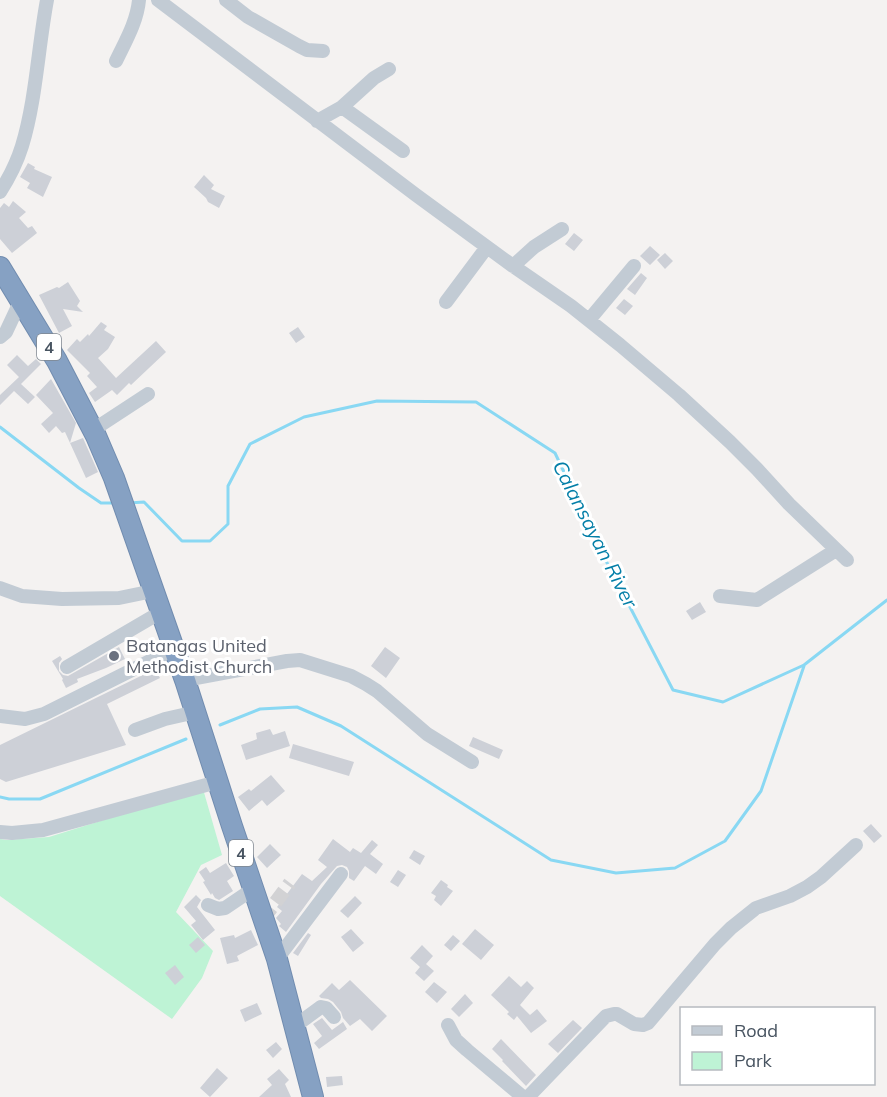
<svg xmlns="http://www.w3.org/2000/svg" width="887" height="1097" font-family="Mulish,sans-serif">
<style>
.green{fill:#bef3d5}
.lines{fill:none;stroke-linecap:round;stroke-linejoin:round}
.stream{stroke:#89d8f3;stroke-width:3}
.building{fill:#cdd0d7}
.minor-tunnel{stroke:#d2d2d4;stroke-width:14;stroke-dasharray:14 7;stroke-linecap:butt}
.highway-casing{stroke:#718caf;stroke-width:22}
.minor{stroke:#c2cbd4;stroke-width:14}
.highway{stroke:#86a1c3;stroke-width:20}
.worship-dot{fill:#6b7280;stroke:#fff;stroke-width:2}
.labels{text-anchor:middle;stroke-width:6;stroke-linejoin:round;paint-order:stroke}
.shield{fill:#fff;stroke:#7f8790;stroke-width:1.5}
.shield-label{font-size:16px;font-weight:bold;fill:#485461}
.worship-label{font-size:18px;fill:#5b616d;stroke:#fff;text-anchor:start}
.water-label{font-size:20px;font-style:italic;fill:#047fa8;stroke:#fff}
</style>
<rect width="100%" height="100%" fill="#f4f2f1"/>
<path class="green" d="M203,789L222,855L201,865L176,912L213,951L202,978L172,1019L0,896V839L7,840L49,837Z"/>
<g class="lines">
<path class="stream" d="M0,427L79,488L101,503H117
M129,503L144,502L182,541H210L228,524V486L250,444L304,417L377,401L476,402L555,453L604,557L673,690L723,702L804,665L887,600
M220,725L260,709L297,707L341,726L551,860L616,873L675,868L725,841L761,791L804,666
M0,797L9,799H40L186,739"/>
</g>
<path class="building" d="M28,163L35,167L34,169L52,177L43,197L27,188L30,183L20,177Z
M204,175L214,185L211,189L225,196L219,208L208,202L206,198L194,187Z
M13,201L26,212L19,218L28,228L32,226L37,233L12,253L0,239V208L4,203L9,207Z
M574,233L583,240L574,251L565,244Z
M650,246L660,255L650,265L640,256Z
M665,253L673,261L665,269L657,260Z
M641,273L647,278L635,295L627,289Z
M68,282L80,301L77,306L83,312L63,309L72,326L59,333L39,295L57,287L59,288Z
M624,299L633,306L625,315L616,308Z
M101,322L107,326L104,330L115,337L108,349L98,358L116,378L156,341L166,352L131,385L129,383L117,395L112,390L95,402L89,393L97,387L87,376L90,373L67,350L77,339L80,342L88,334L89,336Z
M298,327L305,337L296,343L289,333Z
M17,355L28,366L36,359L41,364L21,384L35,397L28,404L14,391L0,405V395L19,377L7,365Z
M51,379L76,423L70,443L83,438L98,472L86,478L65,432L62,433L56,426L49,433L41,424L53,413L36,395Z
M700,602L706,612L692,620L686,611Z
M119,647L125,659L106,668L77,679L78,682L66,688L62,680L63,679L52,661L60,656L62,659L59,663V671L63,675L68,676Z
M385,647L400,658L386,678L371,666Z
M155,669L160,678L107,704L126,745L6,782L0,779V745Z
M270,729L273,735L285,731L290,746L246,760L241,745L257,739L256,733Z
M473,737L503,750L499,759L469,746Z
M293,744L354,762L349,776L289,758Z
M271,775L285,791L267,806L262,800L249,811L238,797L249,789L251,791Z
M871,824L882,836L874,843L863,831Z
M333,839L350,852L353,848L361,853L372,840L378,845L370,854L383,864L376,874L365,866L354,881L349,878V871L347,867L342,865L337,866L321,884L286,932L279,926L281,924L276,918L282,911L277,907L302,874L312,881L327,867L318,860Z
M270,844L281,855L267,868L257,857Z
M414,850L425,856L420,865L409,858Z
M226,863L234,876L227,881L233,891L219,900L215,898L212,893L211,895L203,882L205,881L199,872L206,867L210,873Z
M398,870L406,875L398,887L390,882Z
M441,880L448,885L447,887L453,891L441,906L434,900L436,896L431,893Z
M196,895L201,900L197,907L215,930L203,940L191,925L196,921L184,907Z
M355,896L362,903L348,918L340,911Z
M351,929L364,943L353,952L341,937Z
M475,929L494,945L481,960L462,944Z
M251,930L258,945L237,956L239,961L227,964L220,938L234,935L235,938Z
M308,933L311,935L298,956L293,953Z
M453,935L460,941L451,951L444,945Z
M198,937L205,945L196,953L189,945Z
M422,945L433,956L426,964L434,971L424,981L415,973L420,967L410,958Z
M175,965L184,977L175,985L165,973Z
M509,976L521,987L527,981L534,988L520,1005L530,1015L537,1009L547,1021L531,1033L517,1016L514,1020L507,1014L509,1012L491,995Z
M350,980L387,1016L372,1031L360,1019L350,1026L343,1018L341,1012L333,1002L328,999L321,998L319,996L332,983L339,990Z
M434,982L447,992L437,1003L425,992Z
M465,994L473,1003L459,1017L451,1009Z
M257,1003L262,1014L245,1022L240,1010Z
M322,1018L332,1030L343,1022L347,1029L319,1049L314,1043L322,1036L313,1024Z
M573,1020L582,1028L558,1053L548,1044Z
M501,1039L536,1075L526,1086L502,1061L503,1060L492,1049Z
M276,1042L282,1049L273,1058L266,1050Z
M217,1068L228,1078L210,1097L200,1088Z
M279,1069L289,1080L285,1084L291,1097H259L272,1085L267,1079Z
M342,1076L343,1085L327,1087L326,1077Z"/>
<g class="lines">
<path class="minor-tunnel" d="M263,919L290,883"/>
<g class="highway-casing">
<path id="highway" d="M0,267L57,361L96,436L114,478L185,680L232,826L277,959L313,1097"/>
</g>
<path class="minor" d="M158,0L416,195L513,266L571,306L620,345L679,395L730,442L757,469L789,504L847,560
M226,0L248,17L299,46L307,50L323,51
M116,61C125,42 137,22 139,0
M342,107L374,78L389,69
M317,121L342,107L403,151
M0,192C9,178 17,162 22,146C36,100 38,48 47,0
M513,266L534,247L562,229
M446,302L487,247
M589,320L634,266
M0,337L6,332L21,300
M93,430L148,394
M0,588L22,596L62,599L119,598L153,591
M720,596L757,600L836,550
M67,667L161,612
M185,680L287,661L300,660L351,676L366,684L377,691L427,734L472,762
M0,716L25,719L44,714L174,649
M135,730L165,719L196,712
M0,832L12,833L43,830L217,782
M208,905L218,909L225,908L253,889
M277,959L341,874
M448,1025L456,1040L467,1050L523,1097
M295,1026L321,1007L326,1008L334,1017
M528,1097L606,1016L614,1014H617L634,1024L643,1025L648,1023L715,944L731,928L756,908L790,896L807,887L821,877L856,845"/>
<use href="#highway" class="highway"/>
</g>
<circle class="worship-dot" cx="114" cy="656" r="6"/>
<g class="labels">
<g class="shield">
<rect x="37" y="334" width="24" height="26" rx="4.5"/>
<rect x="229" y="840" width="24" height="26" rx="4.5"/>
</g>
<g class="shield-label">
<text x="49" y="353">4</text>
<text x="241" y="859">4</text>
</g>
<g class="worship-label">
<text x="126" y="652">Batangas United<tspan x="126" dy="21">Methodist Church</tspan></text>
</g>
<g class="water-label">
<text transform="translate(595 534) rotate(63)" y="7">Calansayan River</text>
</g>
</g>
<rect x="680" y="1007" width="195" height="78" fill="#ffffff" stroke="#b6bbc0" stroke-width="1.5"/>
<rect x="692" y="1026" width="30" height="9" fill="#c2cbd4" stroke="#b6bbc0" stroke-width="1.5"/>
<text x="734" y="1037" font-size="18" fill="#485461">Road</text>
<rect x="692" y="1052" width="30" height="18" fill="#bef3d5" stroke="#b6bbc0" stroke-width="1.5"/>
<text x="734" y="1067" font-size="18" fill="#485461">Park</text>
</svg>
